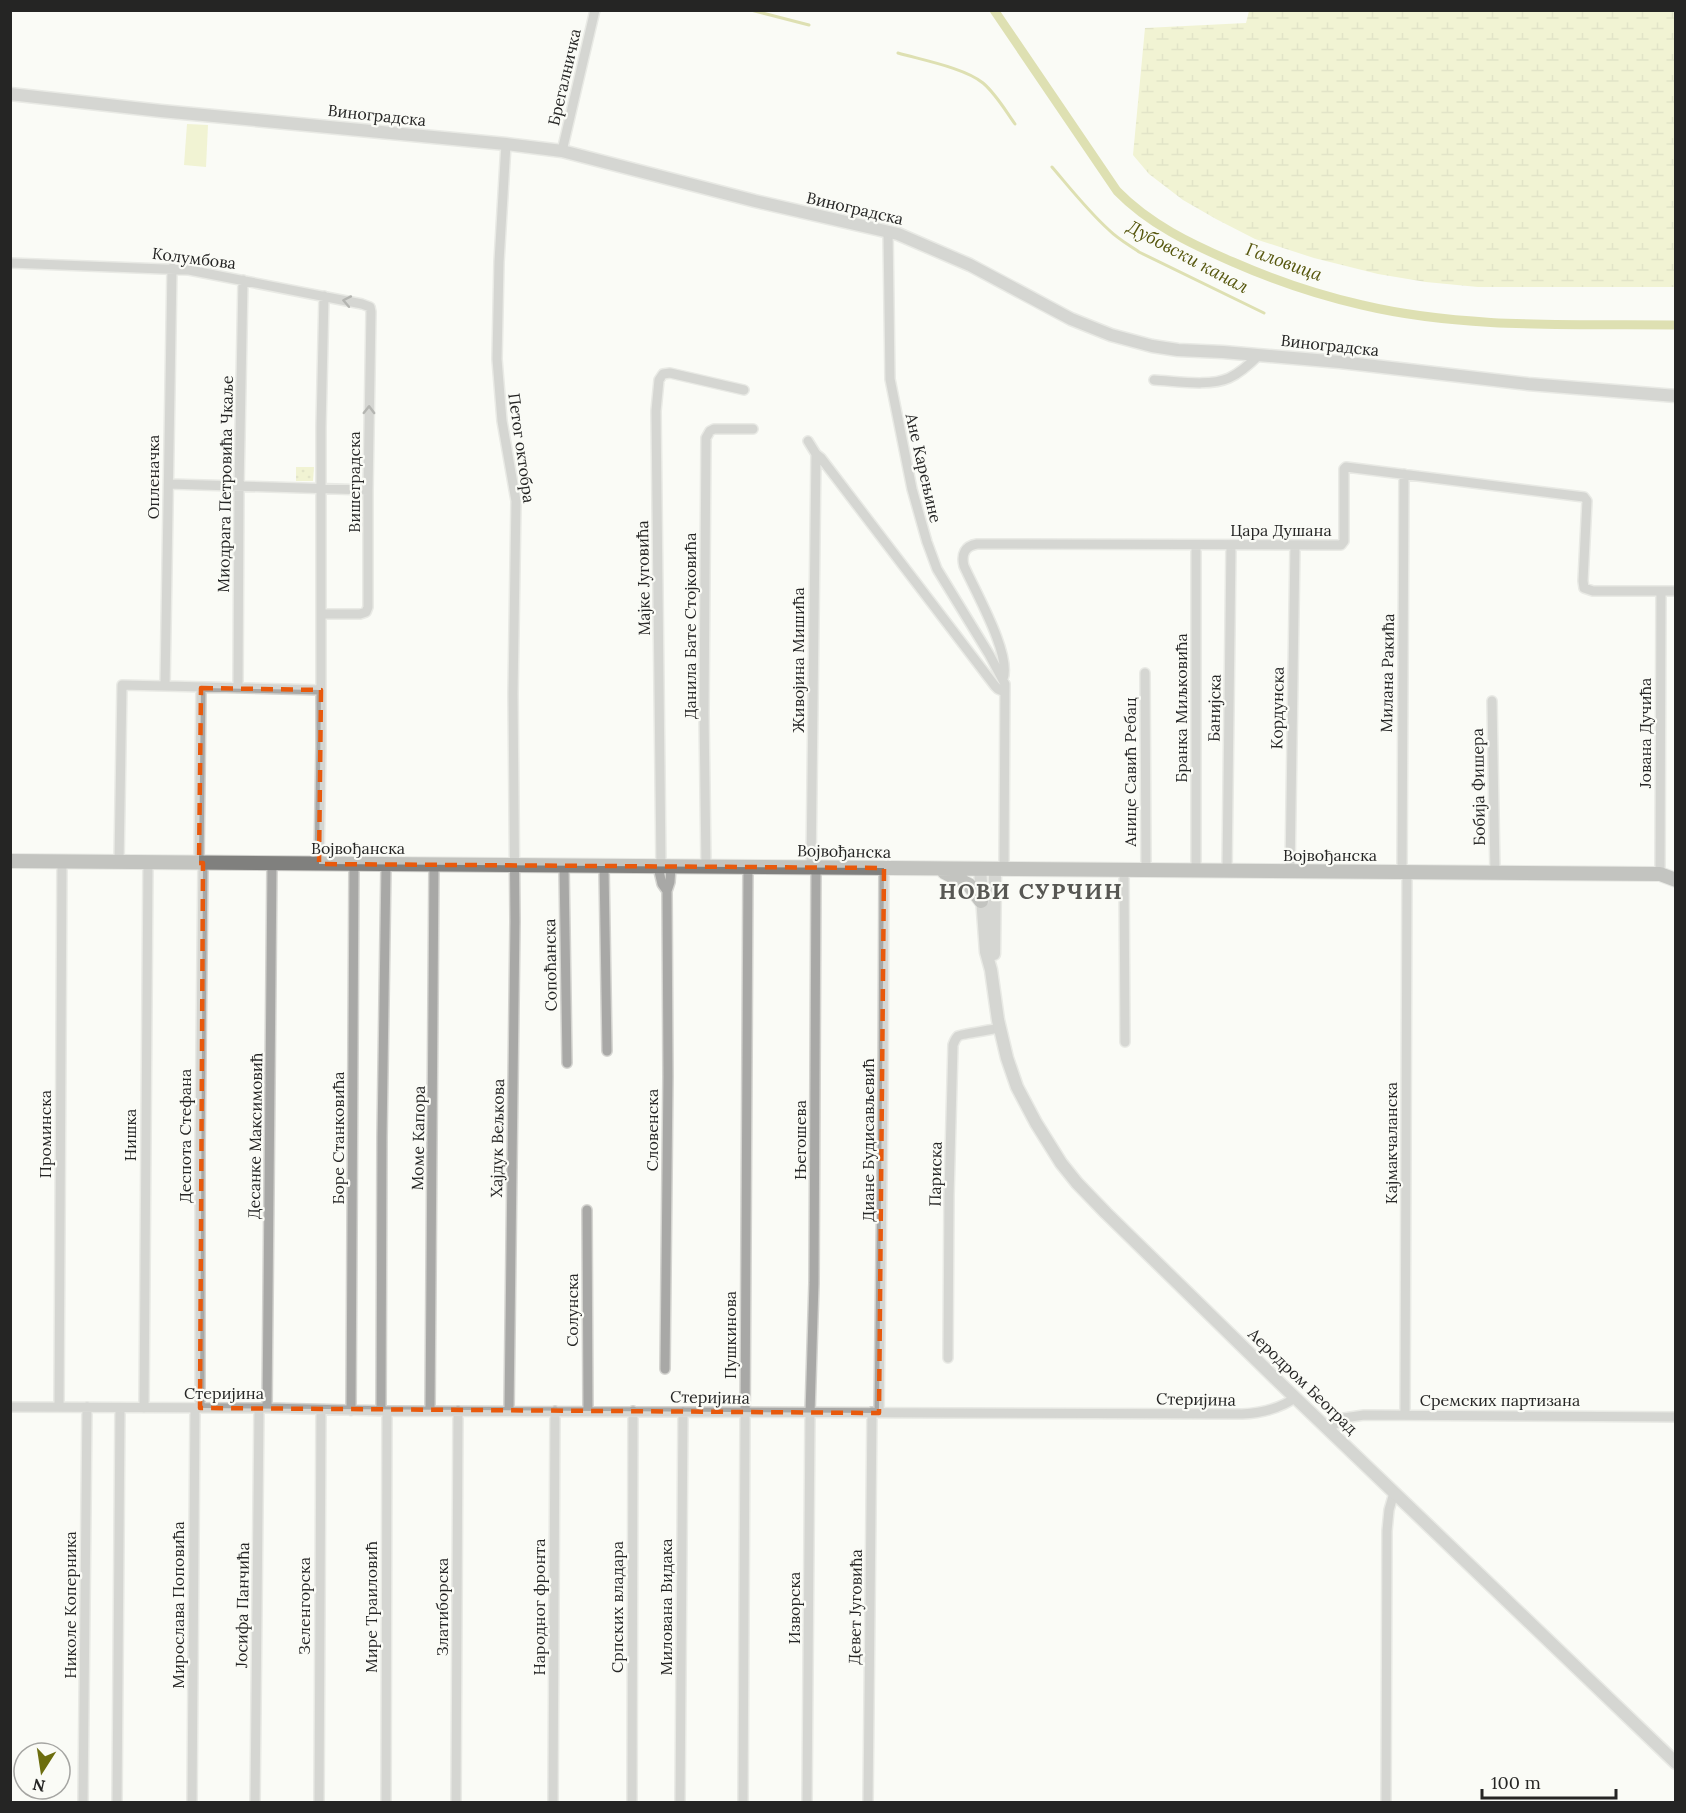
<svg xmlns="http://www.w3.org/2000/svg" width="1686" height="1813" font-family="Lora,serif">
<style>
.wetland{fill:url(#wetland-marsh)}
.park{fill:url(#park-dots)}
.pitch{fill:#e6e9a8}
.lines{fill:none;stroke-linecap:round;stroke-linejoin:round}
.stream{stroke:#bdbf60;stroke-width:3}
.canal{stroke:#bdbf60;stroke-width:9}
.minor-casing{stroke:#d4d4d0;stroke-width:12}
.tertiary-casing{stroke:#d4d4d0;stroke-width:15}
.secondary-casing{stroke:#d4d4d0;stroke-width:16}
.minor{stroke:#a8a8a6;stroke-width:9}
.tertiary{stroke:#a8a8a6;stroke-width:12}
.secondary{stroke:#80807e;stroke-width:14}
.oneway{stroke:#60605e}
.marked{fill:none;stroke:#e8590c;stroke-width:4.5;stroke-dasharray:12 8;stroke-linejoin:round}
.labels{text-anchor:middle;stroke-width:4.5;stroke-linejoin:round;paint-order:stroke}
.street-label{font-size:16px;fill:#252524;stroke:#fafbf6}
.water-label{font-size:18px;font-style:italic;fill:#56560d;stroke:#fafbf6}
.district-label{font-size:22px;font-weight:bold;letter-spacing:1.5px;fill:#575753;stroke:#fafbf6}
</style>
<defs>
<pattern id="wetland-marsh" width="20" height="14" patternUnits="userSpaceOnUse" patternTransform="scale(1.5)"><rect width="20" height="14" fill="#e6e9a8"/><path d="M1 5h8M5 5V1M11 12h8M15 12V8" fill="none" stroke="#c5c890"/></pattern>
<pattern id="park-dots" width="8" height="8" patternUnits="userSpaceOnUse" patternTransform="scale(1.5)"><rect width="8" height="8" fill="#e6e9a8"/><path d="M2 2h.1M6 6h.1" fill="none" stroke="#c5c890" stroke-width="1.8" stroke-linecap="round"/></pattern>
</defs>
<rect width="100%" height="100%" fill="#fafbf6"/>
<path class="wetland" d="M1249,11H1675V287H1478L1426,282L1378,274L1314,258L1255,239L1216,219L1183,200L1149,174L1133,155L1145,28L1246,23Z"/>
<path class="park" d="M296,467H314L313,481H296Z"/>
<path class="pitch" d="M187,124L208,125L206,167L184,165Z"/>
<g class="lines">
<path class="stream" d="M751,10L809,25
M898,53C922,60 965,68 983,83C996,94 1005,110 1015,124
M1052,167C1070,188 1088,211 1109,230C1118,239 1129,245 1139,252L1264,313"/>
<path class="canal" d="M994,10L1117,191C1149,224 1191,244 1233,262C1274,280 1318,295 1362,305C1463,329 1572,324 1676,325"/>
<g class="minor-casing">
<path id="minor" d="M506,144L499,262L497,359L502,421L516,501L513,694L515,921L509,1411
M562,151L595,10
M888,231L890,379L912,489L927,542L937,569L989,654L1005,684L1004,869
M10,263L189,270L362,304L370,307L371,312L368,490V607L366,612L360,614H321
M172,268L165,686L321,690
M1154,380C1176,381 1209,387 1229,378C1240,373 1251,363 1259,355
M808,441L816,454L811,868
M816,454L821,458L995,686L998,689L1005,692
M169,484L368,490
M1196,545V871
M1145,673L1146,870
M1003,679C1012,655 975,591 964,566C961,554 965,546 977,544L1341,545L1344,541V469L1346,467L1584,497L1587,501L1583,581L1584,588L1593,591H1676
M238,688L239,487L243,280
M1492,701L1495,872
M119,862L122,685L165,686
M199,863L201,688
M319,864L321,746V427L324,296
M564,866L567,1063
M706,866L704,713L706,438L710,431L714,429H753
M604,867L607,1051
M658,867L662,884L667,891
M661,867L656,411L659,380L663,374L670,373L744,390
M1124,870L1125,1042
M1227,871L1231,545
M1290,871L1295,546
M1402,872L1404,474
M1660,874L1661,591
M587,1210L588,1411
M948,1358L949,1195L953,1045C954,1042 955,1039 958,1036C961,1034 992,1030 999,1028
M665,1369L668,1076L667,891L670,882L671,867
M10,1407L267,1408L387,1411L1242,1414C1261,1413 1280,1409 1296,1397
M59,1407L62,861
M144,1408L148,863
M200,1408V1147L203,863
M267,1408L272,864
M351,1411L354,865
M381,1411L382,1138L386,865
M430,1411L434,865
M879,1413L883,1096L884,868
M1405,1415L1407,872
M1328,1429L1344,1418L1364,1415L1676,1417
M83,1802L87,1407
M117,1802L120,1408
M192,1802L195,1408
M255,1802L259,1409
M319,1802L321,1410
M386,1802L387,1411
M456,1802L458,1411
M553,1802L555,1411
M632,1802L633,1411
M680,1802L683,1412
M743,1802L748,867
M807,1802L810,1413L814,1283L816,868
M868,1802L872,1412
M1386,1802L1387,1531L1389,1510L1394,1493"/>
</g>
<g class="tertiary-casing">
<path id="tertiary" d="M10,94L161,111L506,144L562,151L755,201L898,234L970,265L1071,319L1111,335L1152,346L1178,350L1223,352L1340,362L1528,384L1676,396
M980,869L986,952L991,970L998,1020L1007,1058L1017,1087L1036,1123L1061,1163L1077,1183L1106,1213L1283,1386L1676,1763
M994,954L995,869"/>
</g>
<g class="secondary-casing">
<path id="secondary" d="M10,861L1660,874L1676,880
M944,872L969,885L981,901"/>
</g>
<use href="#minor" class="minor"/>
<use href="#tertiary" class="tertiary"/>
<use href="#secondary" class="secondary"/>
</g>
<defs><path id="oneway-chevron" d="M-2-3.5L2.5 0L-2 3.5" fill="none" stroke-width="1.6" stroke-linecap="round" stroke-linejoin="round" transform="scale(1.5)"/></defs>
<g class="oneway">
<use href="#oneway-chevron" transform="translate(347 301) rotate(-169)"/>
<use href="#oneway-chevron" transform="translate(369 410) rotate(-89)"/>
</g>
<path d="M0 0H1686V1813H0ZM201,688L321,690L319,864L884,868L879,1413L200,1408L203,863H199Z" fill="#fafbf6" fill-opacity=".55" fill-rule="evenodd"/>
<path class="marked" d="M201,688L321,690L319,864L884,868L879,1413L200,1408L203,863H199Z"/>
<g class="labels">
<g class="street-label">
<text transform="translate(564 77) rotate(-77)" y="6">Брегалничка</text>
<text transform="translate(377 115) rotate(6)" y="6">Виноградска</text>
<text transform="translate(855 208) rotate(13)" y="6">Виноградска</text>
<text transform="translate(194 258) rotate(7)" y="6">Колумбова</text>
<text transform="translate(1330 345) rotate(6)" y="6">Виноградска</text>
<text transform="translate(522 448) rotate(82)" y="6">Петог октобра</text>
<text transform="translate(924 468) rotate(77)" y="6">Ане Карењине</text>
<text transform="translate(153 477) rotate(-90)" y="6">Опленачка</text>
<text transform="translate(354 482) rotate(-90)" y="6">Вишеградска</text>
<text transform="translate(225 484) rotate(-89)" y="6">Миодрага Петровића Чкаље</text>
<text x="1281" y="536">Цара Душана</text>
<text transform="translate(643 578) rotate(-91)" y="6">Мајке Југовића</text>
<text transform="translate(690 626) rotate(-90)" y="6">Данила Бате Стојковића</text>
<text transform="translate(798 660) rotate(-90)" y="6">Живојина Мишића</text>
<text transform="translate(1387 673) rotate(-89)" y="6">Милана Ракића</text>
<text transform="translate(1181 708) rotate(-90)" y="6">Бранка Миљковића</text>
<text transform="translate(1214 708) rotate(-89)" y="6">Банијска</text>
<text transform="translate(1277 708) rotate(-89)" y="6">Кордунска</text>
<text transform="translate(1645 733) rotate(-90)" y="6">Јована Дучића</text>
<text transform="translate(1130 772) rotate(-90)" y="6">Анице Савић Ребац</text>
<text transform="translate(1478 787) rotate(-91)" y="6">Бобија Фишера</text>
<text x="358" y="854">Војвођанска</text>
<text transform="translate(844 851) rotate(1)" y="6">Војвођанска</text>
<text x="1330" y="861">Војвођанска</text>
<text transform="translate(550 965) rotate(-91)" y="6">Сопоћанска</text>
<text transform="translate(652 1130) rotate(-90)" y="6">Словенска</text>
<text transform="translate(45 1134) rotate(-90)" y="6">Проминска</text>
<text transform="translate(130 1135) rotate(-90)" y="6">Нишка</text>
<text transform="translate(185 1136) rotate(-90)" y="6">Деспота Стефана</text>
<text transform="translate(255 1136) rotate(-89)" y="6">Десанке Максимовић</text>
<text transform="translate(338 1138) rotate(-90)" y="6">Боре Станковића</text>
<text transform="translate(418 1138) rotate(-89)" y="6">Моме Капора</text>
<text transform="translate(497 1138) rotate(-89)" y="6">Хајдук Вељкова</text>
<text transform="translate(800 1140) rotate(-90)" y="6">Његошева</text>
<text transform="translate(868 1140) rotate(-90)" y="6">Диане Будисављевић</text>
<text transform="translate(1391 1143) rotate(-90)" y="6">Кајмакчаланска</text>
<text transform="translate(935 1174) rotate(-89)" y="6">Париска</text>
<text transform="translate(572 1310) rotate(-90)" y="6">Солунска</text>
<text transform="translate(730 1335) rotate(-90)" y="6">Пушкинова</text>
<text transform="translate(1303 1381) rotate(44)" y="6">Аеродром Београд</text>
<text x="224" y="1399">Стеријина</text>
<text transform="translate(710 1397) rotate(1)" y="6">Стеријина</text>
<text transform="translate(1196 1399) rotate(1)" y="6">Стеријина</text>
<text x="1500" y="1406">Сремских партизана</text>
<text transform="translate(70 1605) rotate(-90)" y="6">Николе Коперника</text>
<text transform="translate(178 1605) rotate(-90)" y="6">Мирослава Поповића</text>
<text transform="translate(242 1605) rotate(-89)" y="6">Јосифа Панчића</text>
<text transform="translate(304 1606) rotate(-90)" y="6">Зеленгорска</text>
<text transform="translate(371 1607) rotate(-90)" y="6">Мире Траиловић</text>
<text transform="translate(442 1607) rotate(-90)" y="6">Златиборска</text>
<text transform="translate(539 1607) rotate(-90)" y="6">Народног фронта</text>
<text transform="translate(617 1607) rotate(-90)" y="6">Српских владара</text>
<text transform="translate(666 1607) rotate(-90)" y="6">Милована Видака</text>
<text transform="translate(855 1607) rotate(-89)" y="6">Девет Југовића</text>
<text transform="translate(794 1608) rotate(-90)" y="6">Изворска</text>
</g>
<g class="water-label">
<text transform="translate(1188 257) rotate(28)" y="6">Дубовски канал</text>
<text transform="translate(1284 262) rotate(20)" y="6">Галовица</text>
</g>
<g class="district-label">
<text x="1031" y="899">НОВИ СУРЧИН</text>
</g>
</g>
<rect width="1686" height="1813" fill="none" stroke="#252524" stroke-width="24"/>
<g transform="translate(42 1771) rotate(192)"><circle r="28" fill="#fafbf6" stroke="#a5a5a2" stroke-width="1.5"/>
<path d="M0-4.5L10 22L0 15L-10 22Z" fill="#6c6d0e"/>
<text y="-9" font-size="16" font-weight="bold" text-anchor="middle" fill="#252524">N</text>
</g>
<path d="M1482 1789v9h134v-9" fill="none" stroke="#252524" stroke-width="3"/>
<text x="1491" y="1789" font-size="18" fill="#252524" stroke="#fafbf6" stroke-width="4.5" paint-order="stroke">100 m</text>
</svg>
